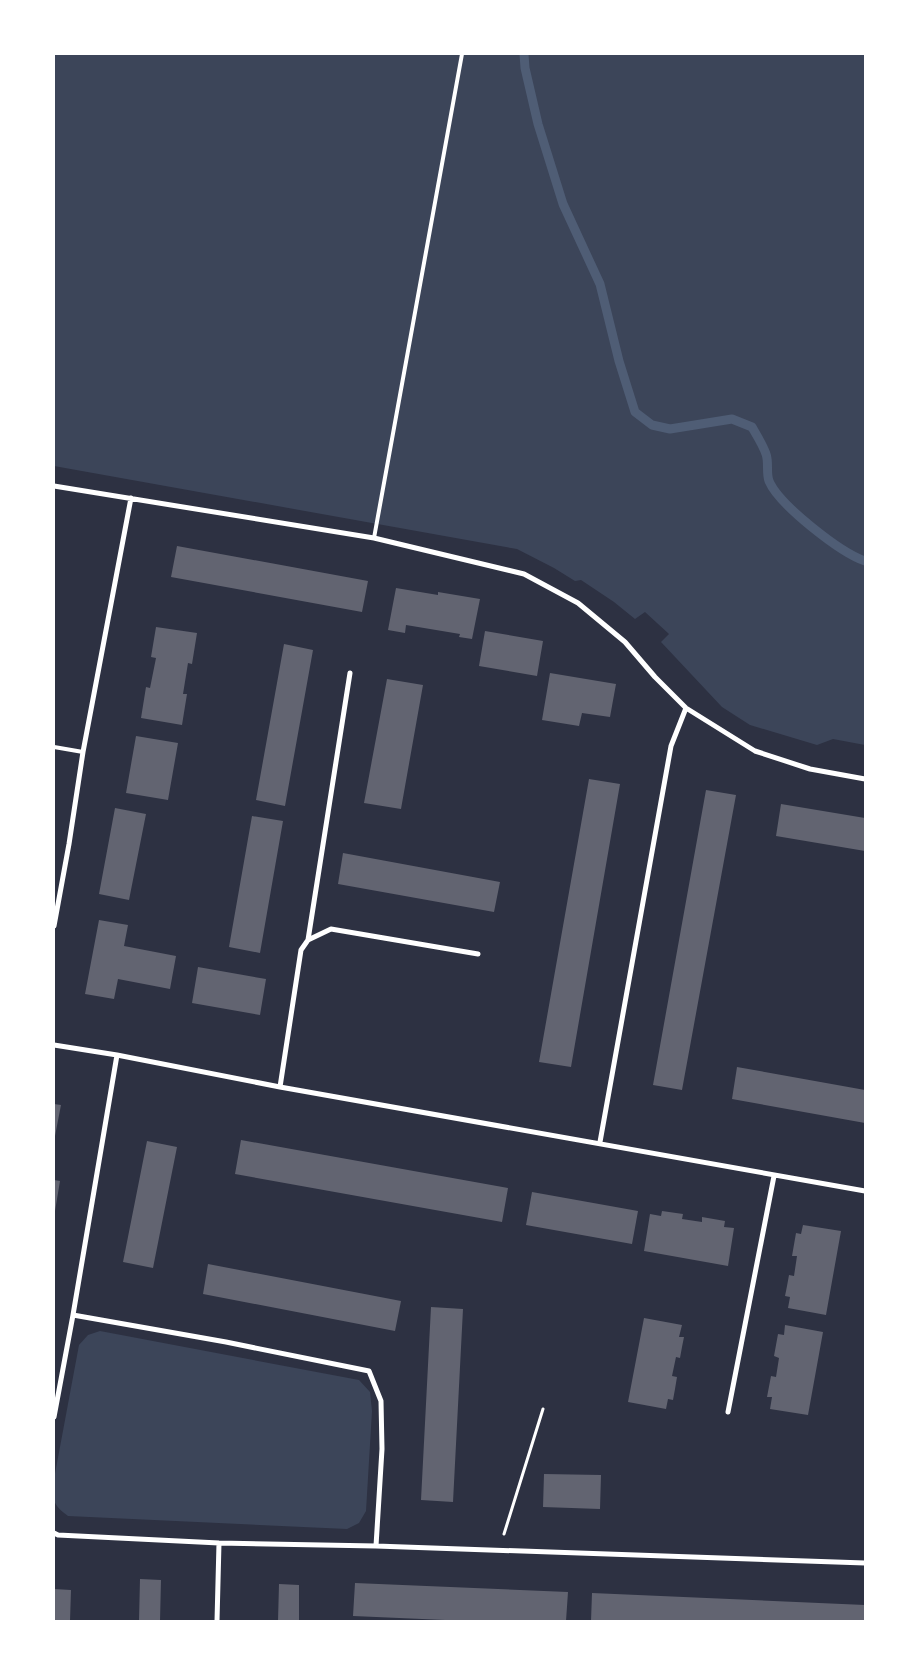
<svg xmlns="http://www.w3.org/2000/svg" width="919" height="1675" font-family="'Source Serif 4',serif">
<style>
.green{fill:#3c4559}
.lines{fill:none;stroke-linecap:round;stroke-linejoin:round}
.stream{stroke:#4f5d75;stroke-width:9}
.building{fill:#626471}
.path{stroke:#fff;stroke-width:3}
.service{stroke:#fff;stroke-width:4}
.minor{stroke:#fff;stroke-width:5}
</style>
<rect width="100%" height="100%" fill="#2d3142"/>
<path class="green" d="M54,54H865V745L833,739L817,745L750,725L722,707L661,642L669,634L645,612L635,619L614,602L581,580L575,581L554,568L517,549L54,466Z
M100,1331L359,1380L370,1392L372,1411L366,1511L359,1523L347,1529L68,1516C50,1503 54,1500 54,1479L79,1345L88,1335Z"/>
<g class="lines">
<path class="stream" d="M524,54L525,68L538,124L563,204L600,284L619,361L635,412L652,425L670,429L732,419L752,427C757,436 763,445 766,454C769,462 766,473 769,481C779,505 841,553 865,561"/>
</g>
<path class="building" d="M177,546L368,581L362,612L171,577Z
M396,588L438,595V592L480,599L472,639L459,637L460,634L406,625L405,633L388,630Z
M156,627L197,633L192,664L188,663L183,694H187L182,725L141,718L146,687L150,688L156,658L151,657Z
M485,631L543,641L537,676L479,666Z
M284,644L313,650L285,806L256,800Z
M550,673L616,684L610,717L582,713L579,726L542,720Z
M387,679L423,685L401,809L364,803Z
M136,736L178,743L168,800L126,793Z
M589,779L620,784L571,1067L539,1062Z
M706,790L736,795L682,1090L653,1085Z
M781,804L865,818V851L776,836Z
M115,808L146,814L129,900L99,894Z
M252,816L283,821L260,953L229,947Z
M343,853L500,882L494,912L338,884Z
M99,920L128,925L124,946L176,956L170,989L118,979L114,999L85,994Z
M198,967L266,979L260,1015L192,1003Z
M737,1067L865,1090V1123L732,1099Z
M54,1104L61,1105L55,1136H54Z
M241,1140L508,1188L502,1222L235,1174Z
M147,1141L177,1147L153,1268L123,1262Z
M54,1180L60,1181L55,1211H54Z
M532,1192L638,1211L632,1244L526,1225Z
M662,1211L683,1214L682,1219L702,1222V1217L725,1221L724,1227L734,1228L728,1266L644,1251L650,1214L661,1216Z
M803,1225L841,1231L826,1315L788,1308L790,1297L785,1296L787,1286L789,1275L794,1276L797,1256H792L796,1233L801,1234Z
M208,1264L401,1301L395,1331L203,1294Z
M431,1307L463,1309L453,1502L421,1500Z
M644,1318L682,1325L679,1337H684L682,1347L680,1358L676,1357L672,1376L677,1377L675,1389L673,1400L668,1399L666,1409L628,1402Z
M785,1325L823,1332L808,1415L770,1409L772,1397H767L771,1376L776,1377L779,1358L774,1356L778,1334L784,1335Z
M544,1474L601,1475L600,1509L543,1507Z
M140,1579L161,1580L160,1621H139Z
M355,1583L568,1592L566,1621H468L353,1616Z
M279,1584L299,1585V1621H278Z
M54,1589L71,1590L70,1621L54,1620Z
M592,1593L865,1605V1621H591Z"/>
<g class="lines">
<path class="path" d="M504,1534L543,1409"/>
<path class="service" d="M374,538L462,54
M54,747L83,752"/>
<path class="minor" d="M54,486L374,538L524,574L578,603L625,642L655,677L686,708L755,751L810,769L865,779
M54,926L69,844L83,752L131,498
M308,940L350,673
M54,1045L117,1055L280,1087L865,1191
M280,1087L301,950L308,940L331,929L478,954
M600,1142L671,746L686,708
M73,1315L226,1342L369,1371L381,1401L382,1449L376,1546
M728,1412L774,1176
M54,1417L73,1315L117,1055
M54,1533L58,1535L219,1543L376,1546L865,1563
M217,1621L219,1543"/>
</g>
<rect width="919" height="1675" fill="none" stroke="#ffffff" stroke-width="110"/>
</svg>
